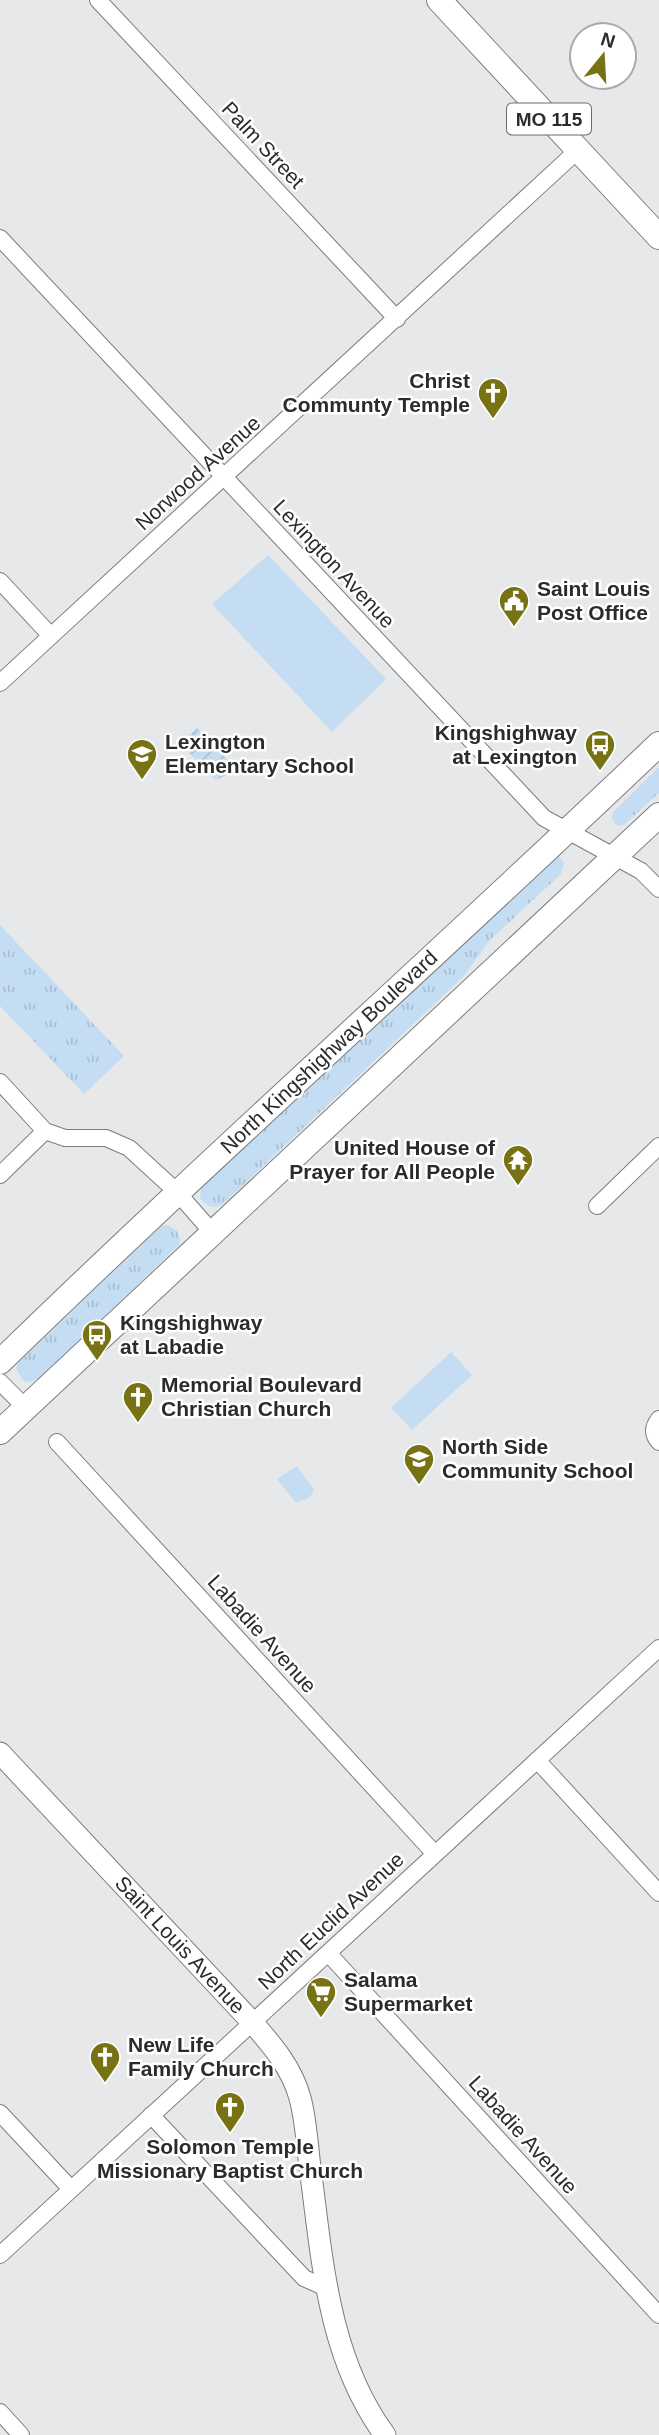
<svg xmlns="http://www.w3.org/2000/svg" width="659" height="2435" font-family="Arial,sans-serif">
<style>
.grass{fill:url(#grass-tufts)}
.park{fill:#c4ddf2}
.garden{fill:url(#garden-furrows)}
.lines{fill:none;stroke-linecap:round;stroke-linejoin:round}
.street-casing{stroke:#7a7c7d;stroke-width:18}
.secondary-casing{stroke:#7a7c7d;stroke-width:23}
.primary-casing{stroke:#7a7c7d;stroke-width:26}
.street{stroke:#fff;stroke-width:16}
.secondary{stroke:#fff;stroke-width:21}
.primary{stroke:#fff;stroke-width:24}
.labels{text-anchor:middle;stroke-width:5;stroke-linejoin:round;paint-order:stroke}
.shield{fill:#fff;stroke:#6a6b6b;stroke-width:2}
.shield-label{font-size:19px;font-weight:bold;fill:#2a2b2b}
.street-label{font-size:21px;fill:#2a2b2b;stroke:#fff}
.poi-label{font-size:21px;font-weight:bold;fill:#2a2b2b;stroke:#fff;text-anchor:start}
</style>
<defs>
<pattern id="grass-tufts" width="24" height="20" patternUnits="userSpaceOnUse" patternTransform="scale(1.75)"><rect width="24" height="20" fill="#c4ddf2"/><path d="M3 7l-1-3M5 7V3M7 7l1-3M15 17l-1-3M17 17v-4M19 17l1-3" fill="none" stroke="#a9bed0"/></pattern>
<pattern id="garden-furrows" width="10" height="10" patternUnits="userSpaceOnUse" patternTransform="scale(1.75)"><rect width="10" height="10" fill="#c4ddf2"/><path d="M-1 1l2-2M0 10L10 0M9 11l2-2" fill="none" stroke="#a9bed0"/></pattern>
</defs>
<rect width="100%" height="100%" fill="#e7e8e9"/>
<path class="grass" d="M659,767V793L626,823L621,826L616,825L612,819L613,812Z
M559,856L564,863L561,874L491,939L463,977L224,1203C213,1210 208,1207 200,1198L201,1187L554,857Z
M0,925L124,1056L84,1094L0,1006Z
M168,1225C177,1230 182,1235 179,1245L39,1378L30,1382L23,1381L16,1368L19,1362L161,1226Z"/>
<path class="park" d="M268,555L386,679L332,732L212,604Z
M451,1352L472,1375L412,1430L391,1408Z
M297,1466L314,1490L310,1497L296,1503L277,1479Z"/>
<path class="garden" d="M197,728L235,767L225,776L215,780L180,743Z"/>
<g class="lines">
<g class="street-casing">
<path id="street" d="M98,0L397,319
M0,238L544,818L641,871L659,889
M0,581L51,636
M0,683L578,150
M0,1082L45,1131L65,1138H106L129,1148L177,1192L212,1232
M0,1175L45,1131
M597,1206L659,1146
M0,1382L26,1408
M659,1419C652,1428 652,1434 659,1442
M57,1442L435,1854
M537,1760L659,1893
M328,1953L659,2315
M0,2113L71,2189
M151,2115L304,2278L326,2288
M0,2255L659,1648
M0,2412L21,2435"/>
</g>
<g class="secondary-casing">
<path id="secondary" d="M0,1753L252,2022C272,2045 292,2068 300,2098C306,2120 307,2144 310,2167C322,2258 328,2358 385,2435"/>
</g>
<g class="primary-casing">
<path id="primary" d="M439,0L659,237
M0,1362C216,1152 441,952 659,744
M0,1432L659,815"/>
</g>
<use href="#street" class="street"/>
<use href="#secondary" class="secondary"/>
<use href="#primary" class="primary"/>
</g>
<defs>
<g id="church-pin" transform="scale(1.575)"><path d="M0 17L-7.5 6A9.5 9.5 0 1 1 7.5 6Z" fill="#777214" stroke="#fff"/><path d="M-1.2-6h2.4v3.5h3.3v2.4h-3.3V6h-2.4V-.1h-3.3v-2.4h3.3Z" fill="#fff"/></g>
<g id="civic-pin" transform="scale(1.575)"><path d="M0 17L-7.5 6A9.5 9.5 0 1 1 7.5 6Z" fill="#777214" stroke="#fff"/><path d="M-.6-6.5H3V-4.5H.6V-3L4-1V1h2V6H-6V1h2V-1L-.6-3ZM-1.2 2.5V6h2.4V2.5Z" fill="#fff"/></g>
<g id="bus-pin" transform="scale(1.575)"><path d="M0 17L-7.5 6A9.5 9.5 0 1 1 7.5 6Z" fill="#777214" stroke="#fff"/><path d="M-5-6H5V4H4V6H2V4H-2V6H-4V4H-5ZM-3.5-4V0h7V-4ZM-3.5 1.2v1.5H-2V1.2ZM2 1.2v1.5H3.5V1.2Z" fill="#fff"/></g>
<g id="school-pin" transform="scale(1.575)"><path d="M0 17L-7.5 6A9.5 9.5 0 1 1 7.5 6Z" fill="#777214" stroke="#fff"/><path d="M0-5L7-2L0 1L-7-2ZM-4 1L0 2.5L4 1V4Q0 6-4 4Z" fill="#fff"/></g>
<g id="temple-pin" transform="scale(1.575)"><path d="M0 17L-7.5 6A9.5 9.5 0 1 1 7.5 6Z" fill="#777214" stroke="#fff"/><path d="M0-6L5-2H3V0L6.5 2.5H4V6H1.5V3h-3V6H-4V2.5H-6.5L-3 0V-2H-5Z" fill="#fff"/></g>
<g id="supermarket-pin" transform="scale(1.575)"><path d="M0 17L-7.5 6A9.5 9.5 0 1 1 7.5 6Z" fill="#777214" stroke="#fff"/><path d="M-6-5.5h2.5l.6 2H6L4.5 2H-2.5L-4.4-4H-6ZM-1.5 3.2a1.3 1.3 0 1 0 .1 0ZM3 3.2a1.3 1.3 0 1 0 .1 0Z" fill="#fff"/></g>
</defs>
<g fill-rule="evenodd">
<use href="#church-pin" x="493" y="393"/>
<use href="#civic-pin" x="514" y="601"/>
<use href="#bus-pin" x="600" y="745"/>
<use href="#school-pin" x="142" y="754"/>
<use href="#temple-pin" x="518" y="1160"/>
<use href="#bus-pin" x="97" y="1335"/>
<use href="#church-pin" x="138" y="1397"/>
<use href="#school-pin" x="419" y="1459"/>
<use href="#supermarket-pin" x="321" y="1992"/>
<use href="#church-pin" x="105" y="2057"/>
<use href="#church-pin" x="230" y="2107"/>
</g>
<g class="labels">
<rect class="shield" x="507" y="103.5" width="84" height="31" rx="5"/>
<g class="shield-label">
<text x="549" y="126">MO 115</text>
</g>
<g class="street-label">
<text transform="translate(263 145) rotate(47)" y="7">Palm Street</text>
<text transform="translate(198 473) rotate(-42)" y="7">Norwood Avenue</text>
<text transform="translate(334 564) rotate(47)" y="7">Lexington Avenue</text>
<text transform="translate(329 1052) rotate(-43)" y="7">North Kingshighway Boulevard</text>
<text transform="translate(262 1634) rotate(48)" y="7">Labadie Avenue</text>
<text transform="translate(331 1921) rotate(-43)" y="7">North Euclid Avenue</text>
<text transform="translate(180 1945) rotate(47)" y="7">Saint Louis Avenue</text>
<text transform="translate(523 2135) rotate(48)" y="7">Labadie Avenue</text>
</g>
<g class="poi-label">
<text x="470" y="388" text-anchor="end">Christ<tspan x="470" dy="24">Communty Temple</tspan></text>
<text x="537" y="596">Saint Louis<tspan x="537" dy="24">Post Office</tspan></text>
<text x="577" y="740" text-anchor="end">Kingshighway<tspan x="577" dy="24">at Lexington</tspan></text>
<text x="165" y="749">Lexington<tspan x="165" dy="24">Elementary School</tspan></text>
<text x="495" y="1155" text-anchor="end">United House of<tspan x="495" dy="24">Prayer for All People</tspan></text>
<text x="120" y="1330">Kingshighway<tspan x="120" dy="24">at Labadie</tspan></text>
<text x="161" y="1392">Memorial Boulevard<tspan x="161" dy="24">Christian Church</tspan></text>
<text x="442" y="1454">North Side<tspan x="442" dy="24">Community School</tspan></text>
<text x="344" y="1987">Salama<tspan x="344" dy="24">Supermarket</tspan></text>
<text x="128" y="2052">New Life<tspan x="128" dy="24">Family Church</tspan></text>
<text x="230" y="2154" text-anchor="middle">Solomon Temple<tspan x="230" dy="24">Missionary Baptist Church</tspan></text>
</g>
</g>
<g transform="translate(603 56) rotate(18)"><circle r="33" fill="#ffffff" stroke="#aaaaaa" stroke-width="2"/>
<path d="M0-5L12 26L0 18L-12 26Z" fill="#777214"/>
<text y="-10" font-size="19" font-weight="bold" text-anchor="middle" fill="#2a2b2b">N</text>
</g>
</svg>
